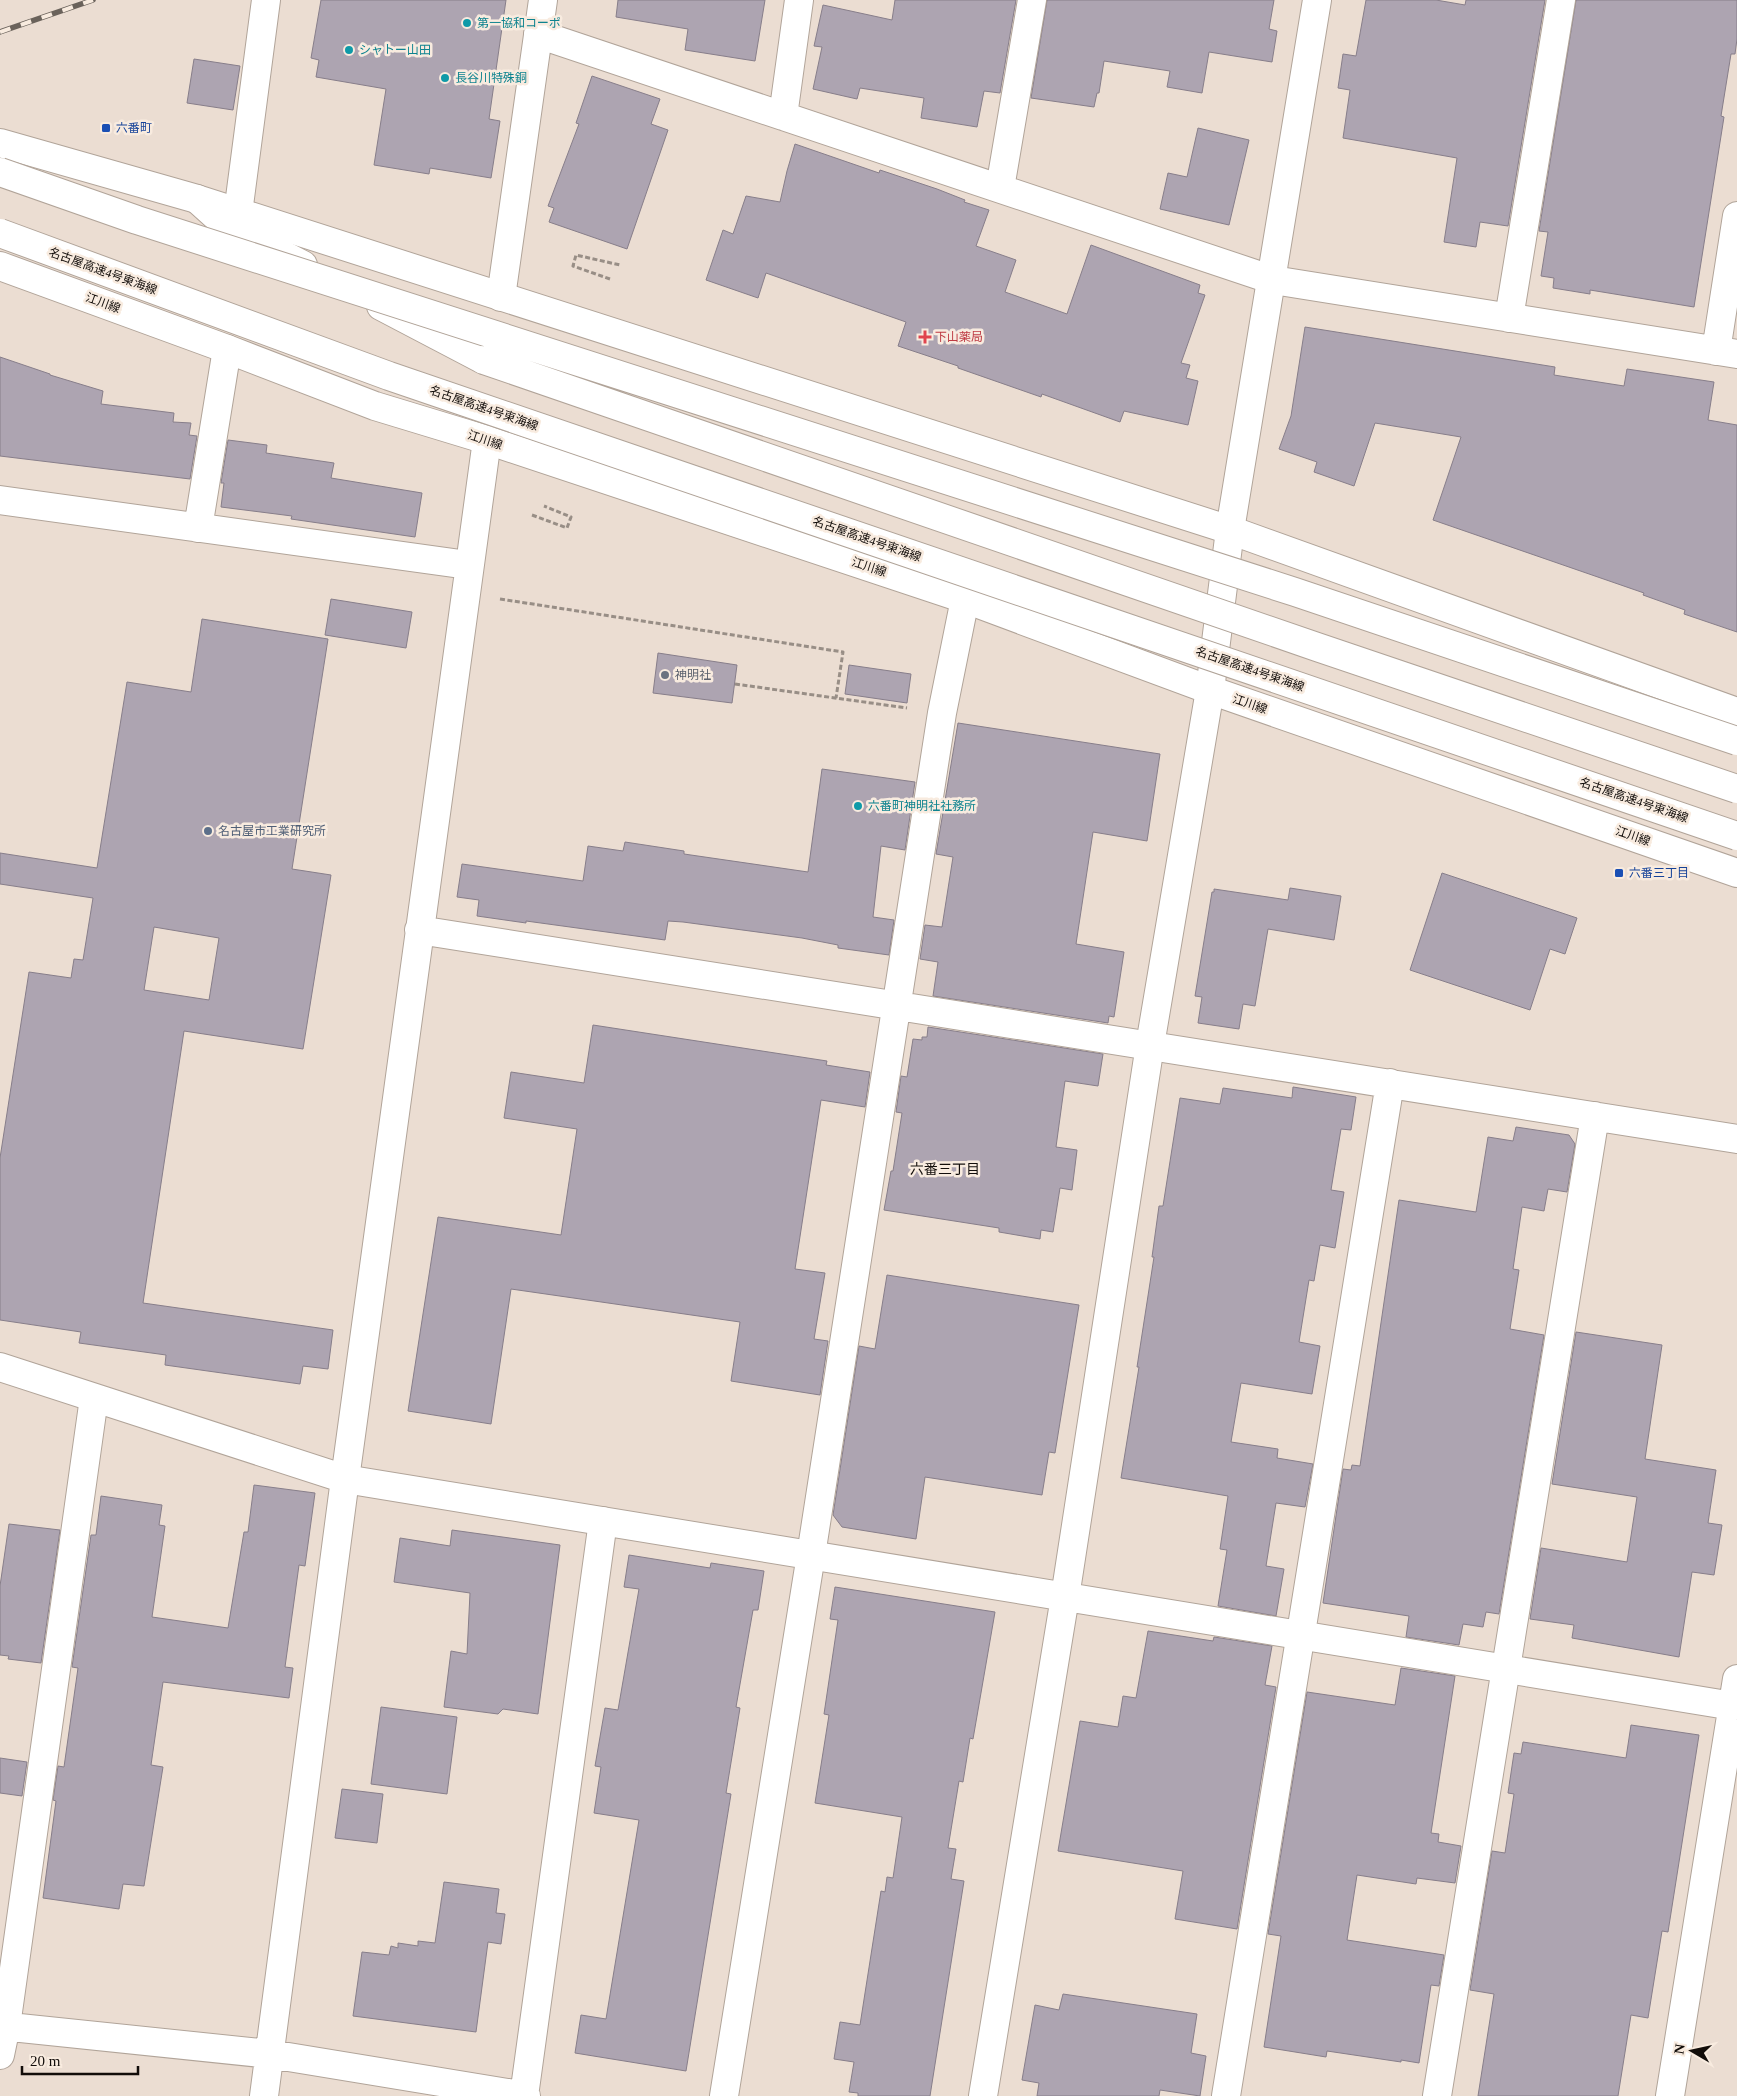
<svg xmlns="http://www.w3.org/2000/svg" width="1737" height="2096" font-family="'Times New Roman','Noto Sans JP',serif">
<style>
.building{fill:#ada4b1;stroke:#877e8a;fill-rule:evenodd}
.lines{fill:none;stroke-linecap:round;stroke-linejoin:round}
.minor-casing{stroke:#b1a499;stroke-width:30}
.tertiary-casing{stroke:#b1a499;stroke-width:30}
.primary-casing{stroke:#b1a499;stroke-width:30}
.motorway-casing{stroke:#b1a499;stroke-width:30}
.path{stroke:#988e86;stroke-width:3;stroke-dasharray:5 2.5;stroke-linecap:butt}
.minor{stroke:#fff;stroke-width:28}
.tertiary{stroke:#fff;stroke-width:28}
.primary{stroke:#fff;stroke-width:28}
.motorway{stroke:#fff;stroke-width:28}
.rail-casing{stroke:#6a625b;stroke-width:5.5}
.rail{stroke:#f8ebdf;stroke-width:4;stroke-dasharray:11;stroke-linecap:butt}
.motorway-bridge-casing{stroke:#b1a499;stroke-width:30;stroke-linecap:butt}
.motorway-bridge{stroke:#fff;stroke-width:28}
.culture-dot{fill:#0f9aa8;stroke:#f8ebdf;stroke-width:2}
.transit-dot{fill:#1a4fb4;stroke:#f8ebdf;stroke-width:2}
.health-dot{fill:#e0444e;stroke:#f8ebdf;stroke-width:2}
.worship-dot{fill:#6b7280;stroke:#f8ebdf;stroke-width:2}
.service-dot{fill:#5c6f8a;stroke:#f8ebdf;stroke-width:2}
.labels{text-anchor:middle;stroke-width:5;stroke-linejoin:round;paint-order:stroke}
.culture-label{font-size:12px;fill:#0d838f;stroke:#f8ebdf;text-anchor:start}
.transit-label{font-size:12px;fill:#164399;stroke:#f8ebdf;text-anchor:start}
.street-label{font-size:12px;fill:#120d0a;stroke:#f8ebdf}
.health-label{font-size:12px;fill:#be3a42;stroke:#f8ebdf;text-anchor:start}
.worship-label{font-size:12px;fill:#5b616d;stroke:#f8ebdf;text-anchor:start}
.service-label{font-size:12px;fill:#4e5e75;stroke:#f8ebdf;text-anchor:start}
.neighbourhood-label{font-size:14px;fill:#120d0a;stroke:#f8ebdf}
</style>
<rect width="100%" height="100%" fill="#ebddd2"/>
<path class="building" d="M321,0H506L489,119L500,121L491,178L430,168L429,174L374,165L386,89L316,77L319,60L311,58Z
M618,0H765L755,61L685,50L688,29L616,17Z
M895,0H1016L1000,93L984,91L977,127L921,118L924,98L860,88L857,99L813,89L822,47L814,46L823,5L892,20Z
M1047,0H1274L1269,29L1277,31L1272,62L1209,52L1202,93L1167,87L1170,71L1104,61L1099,93H1097L1094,107L1031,98Z
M1366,0H1436L1465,5L1466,0H1545L1508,226L1480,222L1476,247L1444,242L1457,158L1343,138L1350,90L1338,88L1343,54L1356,56Z
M1576,0H1737V39L1735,54H1731L1721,116L1724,117L1694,307L1590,290V294L1553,288L1554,278L1541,276L1548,232L1539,231Z
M194,59L240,66L233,110L187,103Z
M592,76L660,99L651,124L668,130L627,249L549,222L554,208L548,206L579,124L576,123Z
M1198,128L1249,140L1229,225L1160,209L1168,173L1187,177Z
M795,144L879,173L880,170L937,189L965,200L964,202L989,210L976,246L1016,260L1005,292L1067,314L1091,245L1200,285L1198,293L1205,295L1181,363L1190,365L1186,378L1198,381L1188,425L1124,411L1120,422L1042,394L1041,397L958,368V366L898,346L906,322L766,273L758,298L706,280L723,230L733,234L746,196L780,202L787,171Z
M1305,327L1555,367L1554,375L1624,386L1627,369L1714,382L1708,420L1737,425V632L1684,614L1685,610L1643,595L1644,593L1433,520L1461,437L1375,423L1354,486L1314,472L1317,462L1279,449L1291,416Z
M0,357L50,374V375L103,391L101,404L174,413L173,422L191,423L189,435L197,436L190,479L0,456Z
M228,440L267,445L266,453L334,463L331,478L422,493L415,537L291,519L292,516L221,507L224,483H221Z
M331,599L412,612L406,648L325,635Z
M202,619L328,639L292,869L331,875L303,1049L184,1031L143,1303L333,1330L328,1369L303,1366L300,1384L165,1365L166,1355L79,1343L81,1332L0,1320V1158L29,972L71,978L74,959L83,960L93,898L0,884V853L97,868L127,682L191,692ZM154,927L219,938L209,1000L144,990Z
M658,653L737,665L732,703L653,693Z
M849,665L911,674L907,703L845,694Z
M958,723L1160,754L1147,841L1093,832L1076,944L1124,952L1114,1017L1109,1016L1108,1023L933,996L938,962L920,959L925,925L942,927L953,857L936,854Z
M822,769L915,782L905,850L881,846L873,917L894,920L889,955L838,948V945L802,938L683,922L668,921L665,940L526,921V923L477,916L479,900L457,897L462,864L583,881L588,846L623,851L625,842L684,851V854L808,872Z
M1442,873L1577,918L1565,954L1550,949L1530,1010L1410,970Z
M1290,888L1341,896L1334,940L1268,929L1255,1006L1243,1004L1239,1029L1198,1023L1202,997L1195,996L1212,892H1214V889L1288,900Z
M593,1025L827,1061L826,1065L870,1072L865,1107L821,1100L795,1269L825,1273L814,1339L828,1341L820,1395L731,1381L740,1322L511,1289L491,1424L408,1411L438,1217L561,1235L577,1129L504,1118L511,1072L584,1083Z
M928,1027L1103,1054L1098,1086L1065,1081L1056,1147L1077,1150L1072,1190L1060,1188L1053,1232L1041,1230L1040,1239L999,1232V1228L884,1210L891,1171H893L902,1113L896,1112L901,1076L907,1077L913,1039L922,1040V1037H927Z
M1293,1087L1356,1097L1351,1130L1341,1129L1331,1190L1344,1192L1335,1248L1320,1245L1314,1281L1309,1280L1299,1342L1320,1346L1312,1394L1241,1383L1231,1442L1278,1449L1277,1458L1313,1464L1305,1507L1276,1503L1266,1566L1284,1569L1276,1616L1218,1606L1227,1550L1220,1549L1228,1496L1121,1478L1139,1367H1137L1154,1257H1152L1159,1206H1163L1180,1098L1220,1104L1223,1088L1292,1098Z
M1516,1127L1569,1135L1575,1144L1567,1192L1548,1189L1544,1211L1522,1207L1513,1269L1519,1270L1510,1329L1544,1335L1499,1614L1486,1612L1483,1627L1463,1624L1459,1645L1406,1637L1409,1616L1323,1603L1343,1469L1351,1470L1352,1465L1360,1466L1399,1200L1476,1212L1488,1137L1513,1141Z
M887,1275L1079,1305L1055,1453L1049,1452L1042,1495L925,1477L916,1539L842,1527L833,1515L859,1346L875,1349Z
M1576,1332L1662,1345L1645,1459L1716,1470L1708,1523L1722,1525L1714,1575L1692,1572L1679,1657L1572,1638L1574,1625L1530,1619L1541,1548L1627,1562L1637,1497L1552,1484Z
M254,1485L315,1493L305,1566L299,1565L285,1667L293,1668L289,1698L163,1682L151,1765L163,1767L144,1886L123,1884L119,1909L43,1898L56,1801L53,1800L58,1766L64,1767L78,1668L72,1667L91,1535H96L101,1496L162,1505L159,1525L165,1526L152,1617L228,1628L244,1532H248Z
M9,1524L60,1530L41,1663L8,1659L9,1656L0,1655V1586Z
M452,1530L560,1545L538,1714L503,1709L498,1714L444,1707L451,1651L467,1654L470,1593L394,1582L400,1538L450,1546Z
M629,1555L710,1568L711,1563L764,1571L758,1610H753L736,1707L740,1708L726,1793L731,1794L686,2071L575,2053L581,2015L606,2019L639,1820L594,1813L601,1767L595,1766L605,1708L618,1710L639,1589L624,1587Z
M835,1587L995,1612L973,1739L970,1738L963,1782L959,1781L948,1848L956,1849L951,1879L964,1881L930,2096H858V2093L849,2092L854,2062L834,2059L840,2022L860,2025L881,1891L885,1892L887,1877L893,1878L902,1817L815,1803L829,1715L824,1714L838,1620L830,1619Z
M1148,1631L1213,1641L1214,1637L1272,1646L1265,1685L1276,1687L1237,1929L1175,1919L1183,1871L1058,1851L1080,1721L1118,1727L1123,1696L1136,1698Z
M1401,1668L1455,1676L1431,1833L1439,1834L1438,1842L1461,1846L1455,1883L1417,1878L1416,1884L1357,1875L1347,1940L1444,1955L1439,1986L1431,1985L1419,2063L1401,2060V2062L1327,2051L1326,2057L1264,2047L1281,1936L1268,1934L1307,1692L1395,1705Z
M381,1707L457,1717L447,1794L371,1784Z
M1631,1725L1699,1735L1668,1932L1662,1931L1648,2018L1631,2015L1618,2096H1478L1494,1994L1470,1990L1492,1851L1505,1853L1514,1794L1508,1793L1514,1753L1521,1754L1523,1742L1626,1758Z
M0,1758L27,1762L22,1796L0,1793Z
M342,1789L383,1794L377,1843L335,1838Z
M444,1882L499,1889L496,1913L505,1914L501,1944L488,1942L476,2032L353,2016L362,1952L389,1955L391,1946L398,1948V1943L418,1946V1941L435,1943Z
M1063,1994L1197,2014L1191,2053L1206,2056L1200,2096L1160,2090L1159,2096H1037L1039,2083L1022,2080L1035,2005L1059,2010Z"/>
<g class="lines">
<g class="minor-casing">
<path id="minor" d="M538,34L1273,280L1737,354
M783,116L799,0
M1000,188L1032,0
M238,213L266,0
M501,297L543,0
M1509,318L1561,0
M1716,351L1737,216
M0,500L468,565
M198,528L227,349
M419,930L1737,1139
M0,1367L345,1479
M0,2026L270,2054L526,2096
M0,2055L6,2026L94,1398
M264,2096L345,1479L487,440
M524,2096L603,1521
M724,2096L811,1555L942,713L965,599
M1226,2096L1390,1083
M1437,2096L1595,1116"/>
</g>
<g class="tertiary-casing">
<path id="tertiary" d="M345,1479L1733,1706
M983,2096L1065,1597L1150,1045L1210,690L1230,530L1317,0
M1670,2096L1737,1679"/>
</g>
<g class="primary-casing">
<path id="primary" d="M0,143L197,199L1230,530L1737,712
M0,266L227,349L375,406L487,440L965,599L1210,690L1737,873"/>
</g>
<g class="motorway-casing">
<path id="motorway" d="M197,199L227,226L303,265
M381,306L484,360"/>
</g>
<path class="path" d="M610,279L573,266L576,255L620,265
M532,515L567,528L571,517L544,506
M500,599L843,652L836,698
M735,684L907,708"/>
<use href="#minor" class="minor"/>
<use href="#tertiary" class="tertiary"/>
<use href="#primary" class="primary"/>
<use href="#motorway" class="motorway"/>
<g class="rail-casing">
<path id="rail" d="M0,32L93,0"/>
</g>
<use href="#rail" class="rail"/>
<g class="motorway-bridge-casing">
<path id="motorway-bridge" d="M0,172L137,220L1295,592L1737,741
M0,233L389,376L1737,836
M484,360L1317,647L1737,789"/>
</g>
<use href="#motorway-bridge" class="motorway-bridge"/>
</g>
<g class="culture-dot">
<circle cx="467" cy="23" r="5"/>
<circle cx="349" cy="50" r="5"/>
<circle cx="445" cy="78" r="5"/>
<circle cx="858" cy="806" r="5"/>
</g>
<g class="transit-dot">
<rect x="101" y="123" width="10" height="10" rx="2.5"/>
<rect x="1614" y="868" width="10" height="10" rx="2.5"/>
</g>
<path class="health-dot" d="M922.5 329.5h5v5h5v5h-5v5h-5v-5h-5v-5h5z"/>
<circle class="worship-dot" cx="665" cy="675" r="5"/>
<circle class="service-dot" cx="208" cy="831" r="5"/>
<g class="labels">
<g class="culture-label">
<text x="477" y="27">第一協和コーポ</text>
<text x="359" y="54">シャトー山田</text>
<text x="455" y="82">長谷川特殊銅</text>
<text x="868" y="810">六番町神明社社務所</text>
</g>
<g class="transit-label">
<text x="116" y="132">六番町</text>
<text x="1629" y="877">六番三丁目</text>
</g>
<g class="street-label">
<text transform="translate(103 271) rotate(20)" y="4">名古屋高速4号東海線</text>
<text transform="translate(103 303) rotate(20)" y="4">江川線</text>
<text transform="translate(484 408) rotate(19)" y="4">名古屋高速4号東海線</text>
<text transform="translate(485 440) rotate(18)" y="4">江川線</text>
<text transform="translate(867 539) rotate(19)" y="4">名古屋高速4号東海線</text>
<text transform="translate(869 567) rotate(18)" y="4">江川線</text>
<text transform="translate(1250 669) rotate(19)" y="4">名古屋高速4号東海線</text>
<text transform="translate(1250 704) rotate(19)" y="4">江川線</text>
<text transform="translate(1634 800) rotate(19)" y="4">名古屋高速4号東海線</text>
<text transform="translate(1633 836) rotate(19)" y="4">江川線</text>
</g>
<g class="health-label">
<text x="935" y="341">下山薬局</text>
</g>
<g class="worship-label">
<text x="675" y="679">神明社</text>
</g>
<g class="service-label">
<text x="218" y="835">名古屋市工業研究所</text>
</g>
<g class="neighbourhood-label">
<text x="945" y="1174">六番三丁目</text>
</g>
</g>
<g transform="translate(1692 2051) rotate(279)" stroke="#f8ebdf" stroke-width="4" paint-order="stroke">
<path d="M0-4L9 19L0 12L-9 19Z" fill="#120d0a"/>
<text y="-8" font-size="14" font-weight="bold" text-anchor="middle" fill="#120d0a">N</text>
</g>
<path d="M22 2066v8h116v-8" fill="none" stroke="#120d0a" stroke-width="2.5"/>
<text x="30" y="2066" font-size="15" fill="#120d0a" stroke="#f8ebdf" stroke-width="4" paint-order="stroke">20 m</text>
</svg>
